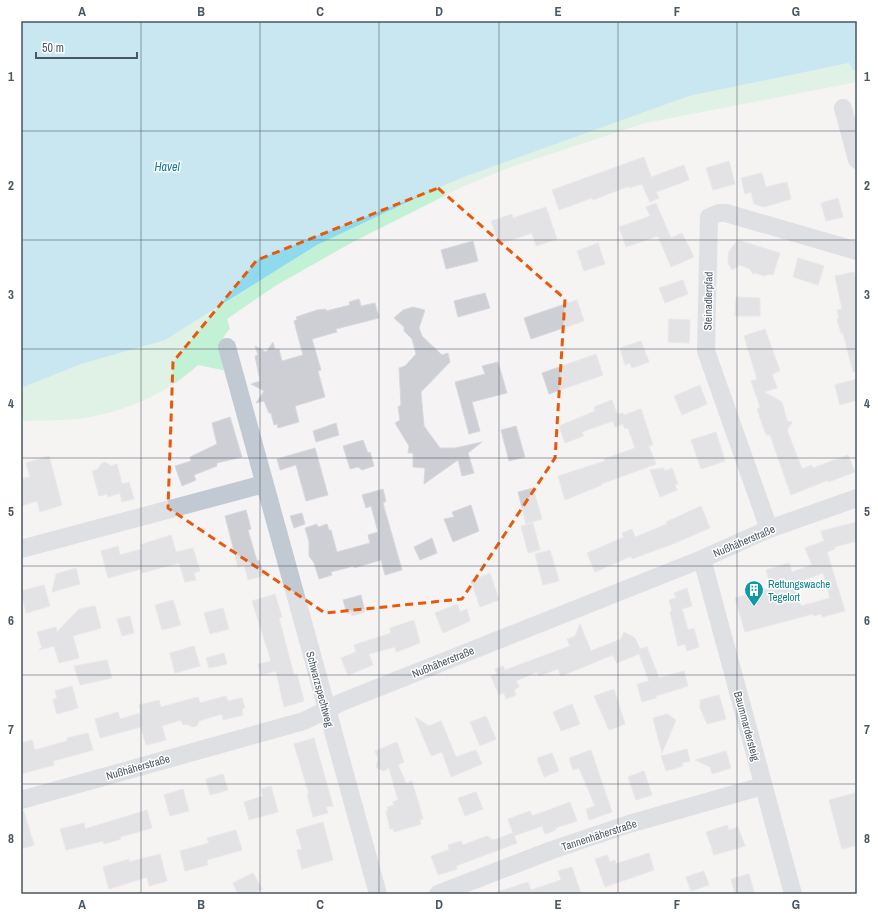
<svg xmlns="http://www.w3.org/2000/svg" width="878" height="915" font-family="'Archivo Narrow',sans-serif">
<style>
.green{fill:#c3f1d5}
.water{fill:#90daee}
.building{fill:#cdcfd5;stroke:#d7d9de;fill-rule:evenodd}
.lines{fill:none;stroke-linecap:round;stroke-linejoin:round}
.minor{stroke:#c1cad2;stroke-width:18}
.marked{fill:none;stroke:#e8590c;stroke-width:3;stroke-dasharray:8 5;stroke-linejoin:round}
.grid{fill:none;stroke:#4a5661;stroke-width:1;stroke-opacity:0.55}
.labels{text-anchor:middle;stroke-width:3;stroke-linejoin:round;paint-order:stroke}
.street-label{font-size:11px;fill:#4a5661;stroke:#fff}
.culture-label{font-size:11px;fill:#0d838f;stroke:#fff;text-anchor:start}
.water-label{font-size:12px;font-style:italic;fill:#0c7c9b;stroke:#fff}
.neatline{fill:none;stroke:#4a5661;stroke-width:1.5}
.grid-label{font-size:13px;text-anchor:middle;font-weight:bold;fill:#4a5661}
</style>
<rect width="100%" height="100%" fill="#f5f3f3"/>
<path class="green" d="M850,63L853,70H857V82L645,123L511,167L464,186L351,243L275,286L227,319L230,329C216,342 224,355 227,371L198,365C168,393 126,411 85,418C65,421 42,420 21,421V388L206,315L317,245L429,192L464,177L689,96Z"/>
<path class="water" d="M21,21H857V70H853L849,63L689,96L464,177L429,192L317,245L165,340L84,363L21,388Z"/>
<path class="building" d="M644,157L651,177L684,165L689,180L656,192L659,198L650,202L642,184L629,188V186L593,200L592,198L559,210L552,190Z
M729,161L735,184L713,190L706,168Z
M762,173L766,187L787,182L791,199L764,207L754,204L751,192L745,194L741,178Z
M838,198L843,217L826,221L821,203Z
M656,203L671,238L682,233L694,257L671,267L658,236L626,247L619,227L650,216L646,207Z
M546,207L557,239L536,246L532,233L499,244L491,221L512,214L513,218Z
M738,240L780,253L773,275L769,274L764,276L756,273L753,274L750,269L740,265L732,270L728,263L729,251Z
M473,241L478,261L446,269L441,250Z
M598,243L605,264L584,271L577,251Z
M798,258L824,266L818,285L793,277Z
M854,272L857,285V371L853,372L843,333H841L837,319L839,318L837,310L842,309L835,276Z
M683,280L688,294L665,303L659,288Z
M485,293L490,308L458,317L454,301Z
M736,297L760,298V316H735Z
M359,299L361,306L375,303L379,318L336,329L337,332L312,339L321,370L318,371L325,397L295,406L299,422L278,428L277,424L274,425L271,413H269L264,401L256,403L264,391L251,384L260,381L255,356L258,355L255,346L266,352L273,342L275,350L279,349L282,361L303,355L294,321L297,320L296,317L317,310L326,309V311L350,305L349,302Z
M577,300L584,321L531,339L524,318Z
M413,307L425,310L419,328L422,336L442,355L448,353L450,362L421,392L424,426L440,448H455L482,442L468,453L474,473L462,476L458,460L424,484L425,468L413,467V453H408L409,446L395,423L400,420L398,407L401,405L399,368L405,366L416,354L412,339L404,331V327L394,318L403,310Z
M669,319L690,320L689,343L668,342Z
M765,329L780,371L772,374L777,388L764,392L782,402L787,421L792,422L787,430L802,469L812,465L813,468L848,455L855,472L828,482V480L791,495L770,435H766L757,409L760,407L751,381L757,379L744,336Z
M641,341L649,362L632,368L630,363L625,365L620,348Z
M596,354L603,375L549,394L542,373Z
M498,362L507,393L472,402L480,431L469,434L455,382L485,374L482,366Z
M857,379V400L840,405L835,385Z
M700,385L707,404L682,415L674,396Z
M612,400L617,414L623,413L624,415L641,409L653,445L649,446L656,464L601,484L602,485L565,500L558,476L605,461L604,459L635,448L628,428L625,429L623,424L615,427L613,421L582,432L584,436L565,443L559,426L595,411L594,407Z
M230,417L242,457L217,463V466L194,475L196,480L182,486L175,466L191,461L190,457L217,444L212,423Z
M336,423L339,435L316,442L313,431Z
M516,426L525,457L509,461L501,430Z
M716,432L725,461L701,469L691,440Z
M363,440L368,453L370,452L374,466L362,470L358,467L350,469L343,446Z
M315,448L328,495L306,501L296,465L280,470L277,459Z
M49,456L62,505L40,512L37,501L21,506V479L30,477L26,463Z
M105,462L111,466L117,464L122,484L129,482L134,499L122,502L120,493L108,497L107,494L99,496L92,471L98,469L101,464Z
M664,468L665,471L672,468L678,484L675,485L677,490L660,497L650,470Z
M533,488L542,519L526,524L518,492Z
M383,489L386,501L383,503L402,570L385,575L381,560L354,568V566L331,572L332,575L319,579L314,563L309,556V542L305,528L317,524L318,527L327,524L329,530H331L337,552L370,543L368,535L378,532L371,506L366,508L362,495Z
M471,505L479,531L453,542L444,519L454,517L452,512Z
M701,506L710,528L675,543L632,559L631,556L595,572L587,553L624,537L622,533L632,529L635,537L667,524L666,522Z
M246,510L251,529L248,530L257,561L259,560L264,575L248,580L244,565L238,567L225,516Z
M302,513L305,524L294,528L290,516Z
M857,522V541L834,547L835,549L827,552L845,611L822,617L821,614L814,616L813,614L745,632L735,598L771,588L766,570L789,563L792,572L812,565L805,548L824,541L821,531ZM823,573L830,598L801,606L795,583Z
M533,523L540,550L528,553L521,526Z
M171,535L176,552L193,548L200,571L194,573L196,580L185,582L179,563L142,573L141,569L108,578L101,551L118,546L120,555L142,549L140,545Z
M432,538L437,553L420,560L414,547Z
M550,550L559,581L543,585L535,554Z
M76,568L80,584L52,592L56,574Z
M490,573L499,600L480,607L471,581Z
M44,585L50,606L26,613L21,591Z
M687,588L692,606L682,609L688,630L694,628L699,647L687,651L685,644L678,646L670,612L672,611L669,600L676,598L674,593Z
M275,594L282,617L279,618L294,675L297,674L304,701L284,707L276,671L261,675L258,664L271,661L252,601Z
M361,595L365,612L352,616L351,613L347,614L343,600Z
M173,600L181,625L162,630L155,605Z
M457,604L460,612L467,609L470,621L443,633L435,613Z
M95,606L101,628L73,636L79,658L59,663L54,646L39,650L42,648L37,632L56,627L57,632L79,609Z
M223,608L229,629L210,634L204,613Z
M130,616L134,633L122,636L117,619Z
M414,620L420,643L396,652L395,647L369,654L373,665L348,675L341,658L356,652L354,645L391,633L390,628Z
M580,624L591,651L621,639L624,632L635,638L640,649L647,647L659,678L684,671L688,686L656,696V698L642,702L637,684L649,681L639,654L617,663L613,655L561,676L558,669L539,676L537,672L516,681L519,687L514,690L516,695L506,699L504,693L499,695L491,676L497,674L495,669L503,666L505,670L570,646L567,639L575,636Z
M194,646L200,666L175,673L170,653Z
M224,653L227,664L209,668L206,658Z
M107,660L112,678L80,685L74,666Z
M72,686L78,708L57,714L53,700L57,698L55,691Z
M614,689L625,724L609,730L594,696Z
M719,695L726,719L707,724L700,708V700Z
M226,696L228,701L242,698L245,708L242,709L243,715L223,720L222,714L199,721L197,726L193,727L187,724L183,725L181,720L162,726L166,740L146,745L141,727L100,738L95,719L118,712L120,719L141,713L139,705L159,700L161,707L198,697L200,703Z
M572,704L580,724L561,731L553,712Z
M667,714L676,720L662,753L653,718Z
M486,716L496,739L480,746L470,722Z
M415,717L429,726L441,721L456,757L476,750L482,764L451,777L442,752L431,756Z
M88,733L93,750L53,761L54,765L21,774V743L32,740L35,750L67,741V738Z
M314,738L333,806L326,807L328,813L313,817L307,794H309L294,744Z
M397,742L404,762L398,765L406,783L412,781L423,819H420L421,824L394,832L393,828L390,829L386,811H388L387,807L394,805L393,802L398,800L389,768L383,771L376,767L378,758L375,751Z
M687,749L690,761L682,763L683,766L666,771L661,756Z
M591,750L612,812L589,820L586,809L595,806L579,768L573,770L569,758Z
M726,751L731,768L712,774L710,767L695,760Z
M552,753L559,771L544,777L537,758Z
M644,771L652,795L636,800L628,777Z
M223,774L228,790L210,795L206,779Z
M271,786L278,812L249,820L244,802L263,796L261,789Z
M183,789L189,811L170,816L164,795Z
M476,792L483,809L465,816L458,798Z
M855,793L857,845L842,849L829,800Z
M570,802L577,821L555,828L556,830L545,834L542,826L514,836L508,819L530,811L532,816Z
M147,810L152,828L120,837L121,839L104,844L103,841L66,850L60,829L84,823L85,829Z
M21,811H24L34,845L21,849Z
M323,822L333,860L302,869L297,850L302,849L296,830Z
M727,825L729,830L738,827L745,846L714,855L706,832Z
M236,830L242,850L207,860L208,865L185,871L180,851L209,843L207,838Z
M513,833L517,843L456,866L457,869L438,875L431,856L449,850L448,845L461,841L463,845L487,836L493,840Z
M649,853L654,870L605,887L595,859L607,855L610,862L615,860L616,864Z
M160,854L167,881L149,886L147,877L109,889L103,867L129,859V862Z
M572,867L581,894H498L497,892L528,882L531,890L561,880L558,871Z
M704,871L709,885L691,891L686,877Z
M253,873L262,889L252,894H238L233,883Z
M749,874L754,892L735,894L731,879Z"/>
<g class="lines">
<path class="minor" d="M843,108L857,160
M227,347L378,894
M769,529L706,351L709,217L719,213H726L857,251
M21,549L264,484
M702,559L793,894
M21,800L304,721L342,702L702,559L769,529L857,498
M438,894L552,850L629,824L763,786"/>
</g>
<path d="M0 0H878V915H0ZM438,188L565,299L555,458L462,599L325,613L168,508L173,362L257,260Z" fill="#f5f3f3" fill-opacity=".55" fill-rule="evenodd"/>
<path class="marked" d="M438,188L565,299L555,458L462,599L325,613L168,508L173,362L257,260Z"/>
<path class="grid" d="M141,21V894M260,21V894M379,21V894M499,21V894M618,21V894M737,21V894M21,131H857M21,240H857M21,349H857M21,458H857M21,566H857M21,675H857M21,784H857"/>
<defs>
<g id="building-pin" transform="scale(1)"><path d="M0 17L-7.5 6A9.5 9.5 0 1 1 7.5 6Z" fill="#0f9aa8" stroke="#fff"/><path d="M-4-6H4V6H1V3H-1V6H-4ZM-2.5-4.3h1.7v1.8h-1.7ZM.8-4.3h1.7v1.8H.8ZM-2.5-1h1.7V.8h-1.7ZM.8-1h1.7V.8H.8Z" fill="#fff"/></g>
</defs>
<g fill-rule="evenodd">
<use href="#building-pin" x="754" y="590"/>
</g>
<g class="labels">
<g class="street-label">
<text transform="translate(708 301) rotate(-89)" y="4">Steinadlerpfad</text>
<text transform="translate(744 541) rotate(-23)" y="4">Nußhäherstraße</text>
<text transform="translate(443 662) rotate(-22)" y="4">Nußhäherstraße</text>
<text transform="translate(320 689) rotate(75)" y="4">Schwarzspechtweg</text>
<text transform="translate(747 726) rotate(75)" y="4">Baummardersteig</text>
<text transform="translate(138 767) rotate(-16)" y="4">Nußhäherstraße</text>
<text transform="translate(599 835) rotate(-18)" y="4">Tannenhäherstraße</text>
</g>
<g class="culture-label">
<text x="768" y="588">Rettungswache<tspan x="768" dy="13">Tegelort</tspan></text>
</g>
<g class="water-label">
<text x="167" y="171">Havel</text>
</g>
</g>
<rect width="878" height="915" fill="none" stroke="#ffffff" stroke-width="44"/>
<path d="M36 52v6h101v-6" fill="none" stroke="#4a5661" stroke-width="2"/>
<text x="42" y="52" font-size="12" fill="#4a5661" stroke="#ffffff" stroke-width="3" paint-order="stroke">50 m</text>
<rect x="22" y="22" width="834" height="871" class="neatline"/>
<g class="grid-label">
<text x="82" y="16">A</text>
<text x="201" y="16">B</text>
<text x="320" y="16">C</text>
<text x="439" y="16">D</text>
<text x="558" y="16">E</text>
<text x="677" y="16">F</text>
<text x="796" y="16">G</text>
<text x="11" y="81">1</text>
<text x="867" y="81">1</text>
<text x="11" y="190">2</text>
<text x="867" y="190">2</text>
<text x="11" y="299">3</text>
<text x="867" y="299">3</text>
<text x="11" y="408">4</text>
<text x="867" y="408">4</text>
<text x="11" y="516">5</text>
<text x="867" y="516">5</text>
<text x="11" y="625">6</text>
<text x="867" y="625">6</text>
<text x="11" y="734">7</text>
<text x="867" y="734">7</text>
<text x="11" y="843">8</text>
<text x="867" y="843">8</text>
<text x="82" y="909">A</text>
<text x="201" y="909">B</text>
<text x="320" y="909">C</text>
<text x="439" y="909">D</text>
<text x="558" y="909">E</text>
<text x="677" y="909">F</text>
<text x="796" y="909">G</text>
</g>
</svg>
